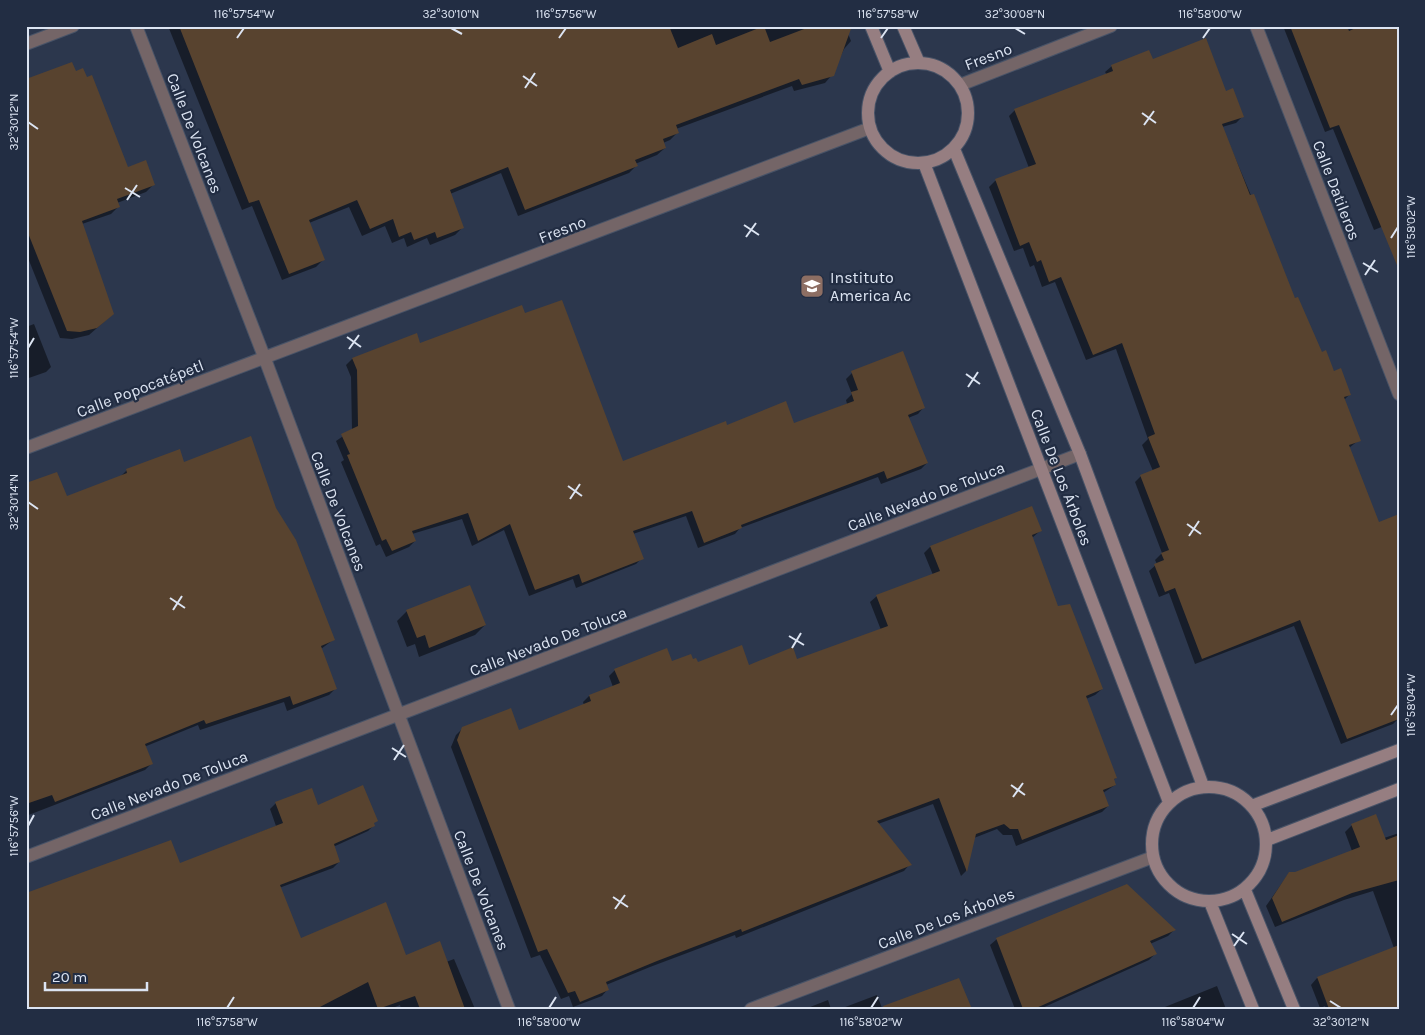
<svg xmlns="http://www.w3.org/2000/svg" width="1425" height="1035" font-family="Karla,sans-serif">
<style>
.shadow{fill:#0007}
.building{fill:#58432f}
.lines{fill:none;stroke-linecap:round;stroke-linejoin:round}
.street-casing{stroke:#485367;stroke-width:14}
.secondary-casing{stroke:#485367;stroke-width:14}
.street{stroke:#746567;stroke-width:12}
.secondary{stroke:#967e81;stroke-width:12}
.ticks{fill:none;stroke:#dce4f2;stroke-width:2}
.labels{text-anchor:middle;stroke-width:4.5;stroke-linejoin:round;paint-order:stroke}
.street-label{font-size:16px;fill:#dce4f2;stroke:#222d43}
.poi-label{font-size:16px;fill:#dce4f2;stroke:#222d43;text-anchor:start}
.neatline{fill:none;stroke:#dce4f2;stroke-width:2}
.ticks-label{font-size:12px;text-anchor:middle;fill:#dce4f2}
</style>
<rect width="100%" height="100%" fill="#2c374d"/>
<path class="shadow" d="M168,26H845L851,41L844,49L832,75L825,83L794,91L792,86L676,129L677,133L670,140L663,143L665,148L657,155L635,164L636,166L629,173L518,216L501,173L450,194L462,228L455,235L430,245L427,238L407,247L404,238L392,243L385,226L362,236L349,207L309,223L324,259L316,267L282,280L252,206L242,210Z
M1283,26H1399V220L1374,230L1333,129L1325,132Z
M1153,60L1225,92L1242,117L1236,123L1222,127L1295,299L1322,354L1350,394L1344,400L1359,440L1349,448L1399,718L1393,724L1341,744L1294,626L1195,664L1169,593L1159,597L1149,571L1157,564L1155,560L1162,553L1135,482L1141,476L1153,471L1142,445L1148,439L1116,349L1086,360L1055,282L1042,287L1034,265L1030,267L1023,248L1014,251L989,187L995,181L1029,168L1009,116L1015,110L1107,75L1105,72L1112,66Z
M26,94L127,169L153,185L146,192L117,203L118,207L111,214L82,224L113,314L89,335L72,339L60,338L26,253Z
M525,315L622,462L727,426L794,425L847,404L846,400L852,394L846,379L852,373L924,407L918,414L908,418L927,463L921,469L881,484L878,477L740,528L735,534L698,548L686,516L633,534L642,558L636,564L576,588L573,579L529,596L504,530L472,546L462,519L412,534L415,541L409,547L386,557L380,544L376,546L341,462L344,460L336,441L352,430L351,377L346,365L352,359L416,335L419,345Z
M34,324L51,367L46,372L26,379V327Z
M184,464L274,509L333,640L321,649L335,689L329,695L287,711L284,702L200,730L198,725L144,747L151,764L145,770L26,816V485L67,498L120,477L127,470Z
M1031,508L1040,531L1032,538L1058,608L1102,689L1095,695L1086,699L1116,778L1113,780L1115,785L1103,793L1108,806L1102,812L1016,846L1012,835H1003L997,829L974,838L966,871L961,876L933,804L878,824L910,864L904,871L736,938L735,935L650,967L606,985L608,989L602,996L573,1007L569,996L561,999L540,955L531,958L451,747L456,735L463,728L518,731L584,705L583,702L589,696L613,687L609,676L615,670L692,661L698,664L749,666L797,660L881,630L870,602L877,596L933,575L924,553L930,547Z
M407,611L485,625L475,635L419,657L415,644L407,647L397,621Z
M276,803L318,806L374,825L368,831L333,847L339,862L333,868L279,888L300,939L446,962L454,959L475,1009H401L400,1005L390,1009H26L179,865L276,826L270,809Z
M1352,825L1384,838L1399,833V1009H1326L1325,1006L1320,1008L1311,985L1317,978L1394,948L1373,891L1344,900L1275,927L1266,906L1289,873H1295L1352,851L1345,832Z
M1174,930L1168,936L1150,944L1155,954L1149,960L1040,1009H1015L990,945L997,939Z
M958,979L971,1009H840L877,995L882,1008Z
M1217,986L1226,1009H1160Z
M828,1000L831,1009H805Z"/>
<path class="building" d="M179,26H669L678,48L712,34L716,45L764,26L770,42L812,26H852L834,76L802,85L799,79L676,125L679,133L663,139L666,148L635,160L638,166L525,210L508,167L450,190L464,228L437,238L435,232L414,240L411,232L399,237L393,219L370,229L357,200L309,220L325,260L289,274L259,200L249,203Z
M1290,26H1347L1349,31L1360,26H1399V270L1339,125L1330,128Z
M1206,38L1226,91L1233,88L1244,117L1222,124L1250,195L1254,194L1295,298L1298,297L1322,352L1326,350L1334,371L1341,368L1351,395L1344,397L1361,441L1349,445L1379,522L1399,514V719L1347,739L1300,620L1202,659L1175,588L1165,592L1154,564L1164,560L1161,553L1169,550L1140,475L1160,467L1148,437L1155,434L1122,343L1093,355L1061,277L1049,282L1041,260L1037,262L1029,242L1020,246L995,179L1036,164L1014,109L1113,71L1111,65L1149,50L1153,59Z
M72,62L76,71L83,68L87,77L92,75L128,167L146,160L155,185L117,199L120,207L82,221L114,314L97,328L80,332L67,331L26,228V79Z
M562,300L623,461L726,421L727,425L786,401L794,423L854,401L851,392L858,390L851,371L903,351L925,408L908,415L928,463L887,479L884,471L741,525L742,528L704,543L692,511L633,531L644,559L582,583L579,574L535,590L510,524L478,541L468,513L412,531L416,541L392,551L386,539L382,541L347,455L350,454L341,434L358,426L357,370L352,358L417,333L420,343L522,305L525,313Z
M251,436L276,508L296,540L335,640L321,646L337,689L293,705L290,696L206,724L204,720L145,744L153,764L55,802L52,795L26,804V483L57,472L67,496L127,473L126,469L180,449L184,462Z
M1032,506L1042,531L1032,535L1058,606L1070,604L1103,689L1086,696L1117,778L1114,779L1116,785L1103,790L1109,806L1022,840L1018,829H1010L1004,824L976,834L967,872L939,798L877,821L912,865L742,932L741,929L657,961L606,982L609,990L580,1002L575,991L568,993L547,949L538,952L457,740L462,727L511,708L519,730L591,701L589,695L620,683L614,669L667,648L672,661L691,654L693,659L696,658L698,662L742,645L749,665L793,647L797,659L888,626L876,595L940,571L930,546Z
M470,585L486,625L429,648L425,635L417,638L406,610Z
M363,785L378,821L374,823L375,826L334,844L340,862L280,885L301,938L386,902L406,955L440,941L465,1009H420L415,996L378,1009L368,982L316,1009H26V893L171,840L180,863L283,823L275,802L312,788L318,805Z
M1376,814L1386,840L1399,835V880L1352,893L1282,922L1272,898L1289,872H1295L1360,847L1351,824Z
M1127,884L1176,930L1150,941L1157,954L1034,1009H1023L996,938Z
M1399,945V1009H1329L1317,977Z
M959,978L972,1009H884L883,1006Z"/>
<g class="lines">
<g class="street-casing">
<path id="street" d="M136,26L265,359L509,1009
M1256,26L1399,394
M26,44L73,26
M960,85L1111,26
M26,448L870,128
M26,857L1080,454
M751,1009L1153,857"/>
</g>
<g class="secondary-casing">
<path id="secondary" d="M871,26L890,72
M903,26L919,63
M868 113a50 50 0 1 1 100 0a50 50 0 1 1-100 0Z
M954,149L1080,454L1203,786
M924,163L1169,802
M1152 844a57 57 0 1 1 114 0a57 57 0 1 1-114 0Z
M1254,805L1399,750
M1267,840L1399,789
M1245,890L1294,1009
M1210,902L1253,1009"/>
</g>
<use href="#street" class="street"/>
<use href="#secondary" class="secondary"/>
</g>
<path class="ticks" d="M451,28L462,34M1015,28L1025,34M237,38L244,28M559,38L566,28M881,38L888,28M1203,38L1210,28M523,76L537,86M525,88L535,73M1142,113L1156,123M28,122L38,129M1144,125L1154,111M125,188L140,197M127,200L137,185M744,225L759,235M746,237L756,223M1391,238L1398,227M1363,263L1378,272M1365,275L1375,260M347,337L361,347M28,348L34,338M349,349L359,335M966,374L980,384M968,387L978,372M568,486L582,496M570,499L580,484M28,502L38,509M1187,524L1201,534M1189,536L1199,521M170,598L185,608M173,610L182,596M789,636L804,645M792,648L801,633M1391,715L1398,705M392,748L406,757M394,760L404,745M1011,785L1025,795M1013,797L1023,783M28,826L34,815M613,897L628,907M615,909L625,895M1232,934L1247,944M1234,946L1244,932M1330,1001L1341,1008M227,1008L234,997M549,1008L556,997M871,1008L878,997M1193,1008L1200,997"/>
<defs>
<g id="school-square" transform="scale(1.25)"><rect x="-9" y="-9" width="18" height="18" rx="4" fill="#8d6e63" stroke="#222d43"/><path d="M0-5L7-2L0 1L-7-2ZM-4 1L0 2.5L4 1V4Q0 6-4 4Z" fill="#fff"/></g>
</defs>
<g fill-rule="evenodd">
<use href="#school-square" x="812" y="286"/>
</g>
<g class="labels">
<g class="street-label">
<text transform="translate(988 56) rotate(-21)" y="6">Fresno</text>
<text transform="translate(195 133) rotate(69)" y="6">Calle De Volcanes</text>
<text transform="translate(1337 190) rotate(69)" y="6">Calle Datileros</text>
<text transform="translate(562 229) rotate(-21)" y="6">Fresno</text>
<text transform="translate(140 388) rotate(-21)" y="6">Calle Popocatépetl</text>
<text transform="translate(1062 477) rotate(69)" y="6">Calle De Los Árboles</text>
<text transform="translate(926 496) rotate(-21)" y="6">Calle Nevado De Toluca</text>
<text transform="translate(339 511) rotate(69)" y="6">Calle De Volcanes</text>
<text transform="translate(548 641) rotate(-21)" y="6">Calle Nevado De Toluca</text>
<text transform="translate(169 785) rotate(-21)" y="6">Calle Nevado De Toluca</text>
<text transform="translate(482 890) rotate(69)" y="6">Calle De Volcanes</text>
<text transform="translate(946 918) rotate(-21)" y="6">Calle De Los Árboles</text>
</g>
<g class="poi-label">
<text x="830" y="283">Instituto<tspan x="830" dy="18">America Ac</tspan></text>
</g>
</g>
<rect width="1425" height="1035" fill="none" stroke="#222d43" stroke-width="55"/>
<path d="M45 982v8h102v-8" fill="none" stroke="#dce4f2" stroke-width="2.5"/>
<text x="52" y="982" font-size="15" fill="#dce4f2" stroke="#222d43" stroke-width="4" paint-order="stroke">20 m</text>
<rect x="28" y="28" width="1370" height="980" class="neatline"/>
<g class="ticks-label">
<text x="244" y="18">116°57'54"W</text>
<text x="451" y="18">32°30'10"N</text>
<text x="566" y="18">116°57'56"W</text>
<text x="888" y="18">116°57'58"W</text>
<text x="1015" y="18">32°30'08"N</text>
<text x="1210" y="18">116°58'00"W</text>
<text transform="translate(14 122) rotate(-90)" y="4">32°30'12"N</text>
<text transform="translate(1411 227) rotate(-90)" y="4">116°58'02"W</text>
<text transform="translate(14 348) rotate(-90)" y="4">116°57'54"W</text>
<text transform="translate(14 502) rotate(-90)" y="4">32°30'14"N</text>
<text transform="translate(1411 705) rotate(-90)" y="4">116°58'04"W</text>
<text transform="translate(14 826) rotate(-90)" y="4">116°57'56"W</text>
<text x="227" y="1026">116°57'58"W</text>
<text x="549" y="1026">116°58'00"W</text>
<text x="871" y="1026">116°58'02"W</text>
<text x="1193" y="1026">116°58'04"W</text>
<text x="1341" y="1026">32°30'12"N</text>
</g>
</svg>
